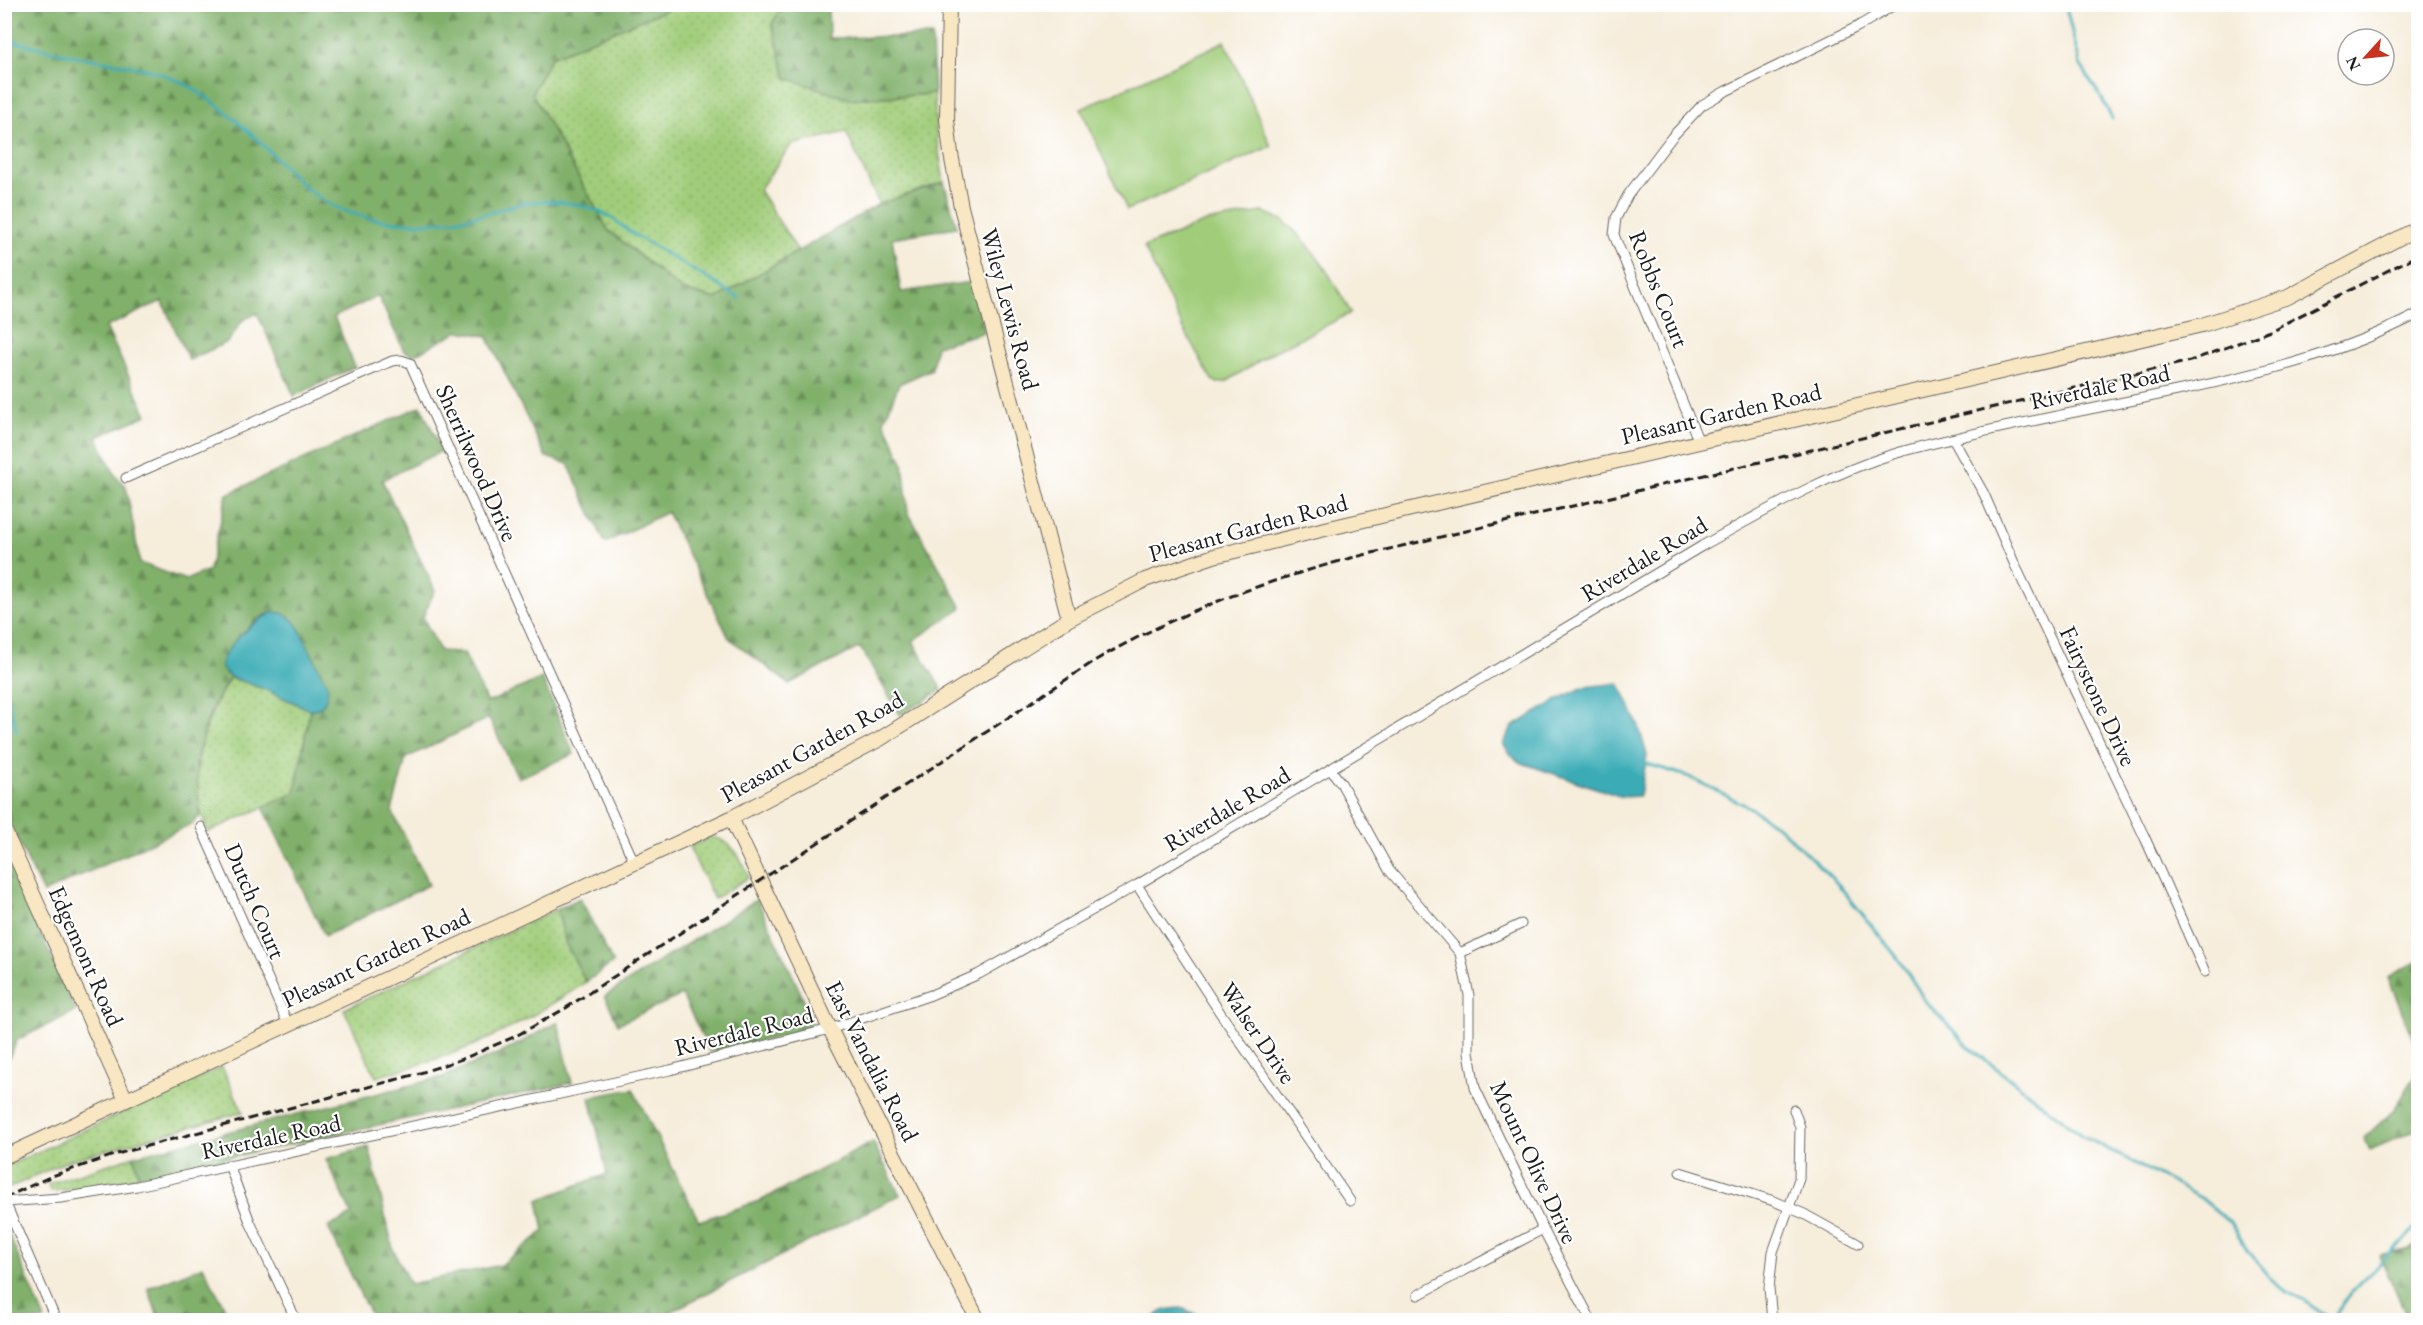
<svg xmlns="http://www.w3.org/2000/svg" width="2423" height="1325" font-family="'EB Garamond',serif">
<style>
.grass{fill:url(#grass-dots);stroke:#5e744b;stroke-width:1.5}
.forest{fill:url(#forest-firs);stroke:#4e6643;stroke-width:1.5}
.garden{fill:#a1cd7a;stroke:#5e744b;stroke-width:1.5}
.water{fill:#3bacb6;stroke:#2c6469;stroke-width:1.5}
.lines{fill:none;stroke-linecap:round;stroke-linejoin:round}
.stream{stroke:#3bacb6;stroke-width:3}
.street-casing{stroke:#68655f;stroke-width:11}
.secondary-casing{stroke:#68655f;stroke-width:16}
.street{stroke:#fff;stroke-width:9}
.secondary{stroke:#f9e7c3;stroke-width:14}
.rail{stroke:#1c1c1c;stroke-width:3;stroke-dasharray:9 4.5;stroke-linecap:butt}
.labels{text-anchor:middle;stroke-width:4.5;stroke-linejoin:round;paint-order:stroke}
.street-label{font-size:24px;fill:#1c1c1c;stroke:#fff}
</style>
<defs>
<pattern id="grass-dots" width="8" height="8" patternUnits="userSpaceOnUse" patternTransform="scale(1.5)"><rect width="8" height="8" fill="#a1cd7a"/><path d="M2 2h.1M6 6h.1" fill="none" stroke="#8aaf69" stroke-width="1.8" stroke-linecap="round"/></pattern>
<pattern id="forest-firs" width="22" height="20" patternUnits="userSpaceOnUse" patternTransform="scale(1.5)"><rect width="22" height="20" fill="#80b06a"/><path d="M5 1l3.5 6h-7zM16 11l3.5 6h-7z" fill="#688e56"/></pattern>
</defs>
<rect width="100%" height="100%" fill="#fff"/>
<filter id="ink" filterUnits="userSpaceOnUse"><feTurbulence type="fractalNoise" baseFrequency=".0167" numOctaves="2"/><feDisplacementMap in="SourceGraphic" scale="12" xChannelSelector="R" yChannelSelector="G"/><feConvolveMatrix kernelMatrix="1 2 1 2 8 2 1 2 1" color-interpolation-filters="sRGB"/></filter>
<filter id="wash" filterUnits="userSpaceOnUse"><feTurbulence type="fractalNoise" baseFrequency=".008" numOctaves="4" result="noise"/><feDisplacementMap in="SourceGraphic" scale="24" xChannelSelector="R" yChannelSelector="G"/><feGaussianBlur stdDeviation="1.35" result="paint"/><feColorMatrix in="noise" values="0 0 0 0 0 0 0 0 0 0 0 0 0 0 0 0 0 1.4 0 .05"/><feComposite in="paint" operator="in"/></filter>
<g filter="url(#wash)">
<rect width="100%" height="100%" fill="#f6eddb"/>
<path class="grass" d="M678,5H783L772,24L849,99L934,94L937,140L944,182L879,204L846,132L791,145L759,190L798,251L716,299L682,290L608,230L532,93L551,57Z
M230,677L264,689L310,710L295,793L208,832C183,781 203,723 230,677Z
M712,837C734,841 741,859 749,877L714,899L689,847Z
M557,909L566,944L586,982C552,1004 518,1026 481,1042C447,1057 411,1067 376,1077L344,1009Z
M222,1067L243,1112L67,1161L9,1188L5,1183V1167Z
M134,1156L139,1177L77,1189L50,1191L48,1184Z"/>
<path class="forest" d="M5,5H678L551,57L532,93L608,230L682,290L716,299L879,204L944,182L957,227L892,238L901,292L971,282L985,332L936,346L932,369L899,384L884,421L903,462L908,512L962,608L913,641L942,690L900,715L860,647L789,684L729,638L667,512L605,543L568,464L546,457L487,336L459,331L414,355L404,351L378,296L334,317L355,367L294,396L257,313L243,320L228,342L189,360L162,301L106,327L147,415L97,437L115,475L126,486L140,563L186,580L209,570L227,494L421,406L442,451L382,480L435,590L423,617L440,651L464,653L487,703L542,678L574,754L518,778L489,718L406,758L392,811L429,885L325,936L263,807L295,793L310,710L321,707L274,612C245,619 236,648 225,673L230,677L212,707L196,760L200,816L192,824L43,893L5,814Z
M783,5H828L829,38L932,36L934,94L849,99L786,78L772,24Z
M4,853L76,1011L17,1040L5,1067Z
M580,898L613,963L586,982L566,944L557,909Z
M757,899L811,1015V1025L803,1032L710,1052L682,995L618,1024L605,996Z
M2418,961V1052L2388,977Z
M558,1022L572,1083L139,1177L134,1156L442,1077L505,1051Z
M2418,1071V1129L2370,1150L2364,1138L2395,1109Z
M633,1089L699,1221L762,1200L873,1142L900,1195L666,1314L668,1320H368L372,1318L328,1227L352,1215L326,1159L369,1147L393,1249L410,1284L501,1265L544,1231L538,1200L607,1174L590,1097Z
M5,1225L45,1320H5Z
M2418,1242V1320H2409L2379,1256L2409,1249Z
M203,1266L231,1320H159L148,1288Z"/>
<path class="garden" d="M1225,41L1271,146L1127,210L1081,109Z
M1263,212C1270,215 1279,217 1285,222C1313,245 1334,281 1351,313L1273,352L1226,382L1218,383L1212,380L1182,326L1144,247L1206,222Z"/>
<path class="water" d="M275,612L285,614L297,624L328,687L326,699L321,707L310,710L264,689L230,677L221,668C220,650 258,616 275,612Z
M1619,683L1638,724L1647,755L1640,796L1622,797L1519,762L1509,753L1503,744L1512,727L1557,700L1584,687Z
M1181,1308L1209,1319L1211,1320H1154C1158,1309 1170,1309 1181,1308Z"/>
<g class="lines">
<path class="stream" d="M2065,4L2080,64L2105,104L2112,119
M4,39C29,45 54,52 80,57C129,66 165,67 207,98C229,113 250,132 269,151C296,178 313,201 351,213C394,227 441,225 485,214C501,210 517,202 533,202C558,200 586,204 608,216C619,222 627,231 638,237C672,257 705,277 739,298
M4,689L17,731
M1644,763L1687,776L1751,808L1782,830L1838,884L1900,961L1926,1002L1969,1047L2083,1136L2201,1198L2230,1222L2248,1252L2270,1278L2287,1292L2304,1300L2332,1319
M2332,1319L2354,1289L2418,1226"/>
</g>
</g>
<g filter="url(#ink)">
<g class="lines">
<g class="street-casing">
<path id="street" d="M1953,439L1984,494L2015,565L2145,838L2205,972
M1699,442L1614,235L1616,218L1628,195L1672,137L1702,105L1726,91L1857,27L1896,4
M126,478L392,361L401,360L410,363L634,862
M1330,769L1341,783L1389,870L1460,953L1469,995V1052L1475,1088L1543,1229L1591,1320
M201,827L288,1024
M1137,885L1221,1014L1350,1201
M1460,953L1521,924
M229,1165L250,1222L296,1320
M1680,1172L1774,1201L1804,1214L1858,1244
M4,1202L61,1198L137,1186L670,1070L830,1029L931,995L979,974L1137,885L1702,546C1770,508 1836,469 1911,449C1999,426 2089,410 2177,391C2262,373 2341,354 2418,314
M5,1202L56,1320
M1418,1295L1543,1229
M1772,1320L1769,1288L1773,1252L1799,1179L1800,1127L1794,1110"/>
</g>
<g class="secondary-casing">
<path id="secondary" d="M949,4L947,120L951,154L961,207L1069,619
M731,818L830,1029L978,1320
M4,830L126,1100
M4,1157L731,818L880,739L1069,619L1145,580L1214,556L1321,530L2202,325L2288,297L2418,228"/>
</g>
<use href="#street" class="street"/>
<use href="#secondary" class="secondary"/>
<path class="rail" d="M4,1198L52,1176L117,1154L417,1074L465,1058L516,1036L566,1008L1096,660C1181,611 1257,584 1351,558L2190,361L2270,331L2418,255"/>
</g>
</g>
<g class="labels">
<g class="street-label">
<text transform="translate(1659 289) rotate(68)" y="8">Robbs Court</text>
<text transform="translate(1010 309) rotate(75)" y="8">Wiley Lewis Road</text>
<text transform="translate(2100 387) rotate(-12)" y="8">Riverdale Road</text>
<text transform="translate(1721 414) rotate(-13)" y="8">Pleasant Garden Road</text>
<text transform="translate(477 463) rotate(66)" y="8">Sherrilwood Drive</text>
<text transform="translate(1248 528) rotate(-15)" y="8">Pleasant Garden Road</text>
<text transform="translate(1644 559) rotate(-31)" y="8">Riverdale Road</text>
<text transform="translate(2098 696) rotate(65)" y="8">Fairystone Drive</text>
<text transform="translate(812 747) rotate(-29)" y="8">Pleasant Garden Road</text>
<text transform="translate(1227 809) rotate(-31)" y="8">Riverdale Road</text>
<text transform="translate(255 901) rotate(67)" y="8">Dutch Court</text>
<text transform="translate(86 956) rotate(66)" y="8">Edgemont Road</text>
<text transform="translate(376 958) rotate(-25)" y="8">Pleasant Garden Road</text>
<text transform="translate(744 1031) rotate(-14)" y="8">Riverdale Road</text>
<text transform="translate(1258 1033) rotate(56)" y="8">Walser Drive</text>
<text transform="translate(872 1061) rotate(63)" y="8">East Vandalia Road</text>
<text transform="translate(271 1137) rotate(-12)" y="8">Riverdale Road</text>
<text transform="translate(1534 1162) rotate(65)" y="8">Mount Olive Drive</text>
</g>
</g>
<rect width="2423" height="1325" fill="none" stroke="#fff" stroke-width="24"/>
<g transform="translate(2366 57) rotate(243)"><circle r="28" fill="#ffffff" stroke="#a4a4a4" stroke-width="1.5"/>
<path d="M0-4.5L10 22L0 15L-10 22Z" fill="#c8321e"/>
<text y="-9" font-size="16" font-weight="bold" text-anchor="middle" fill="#1c1c1c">N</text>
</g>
</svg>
